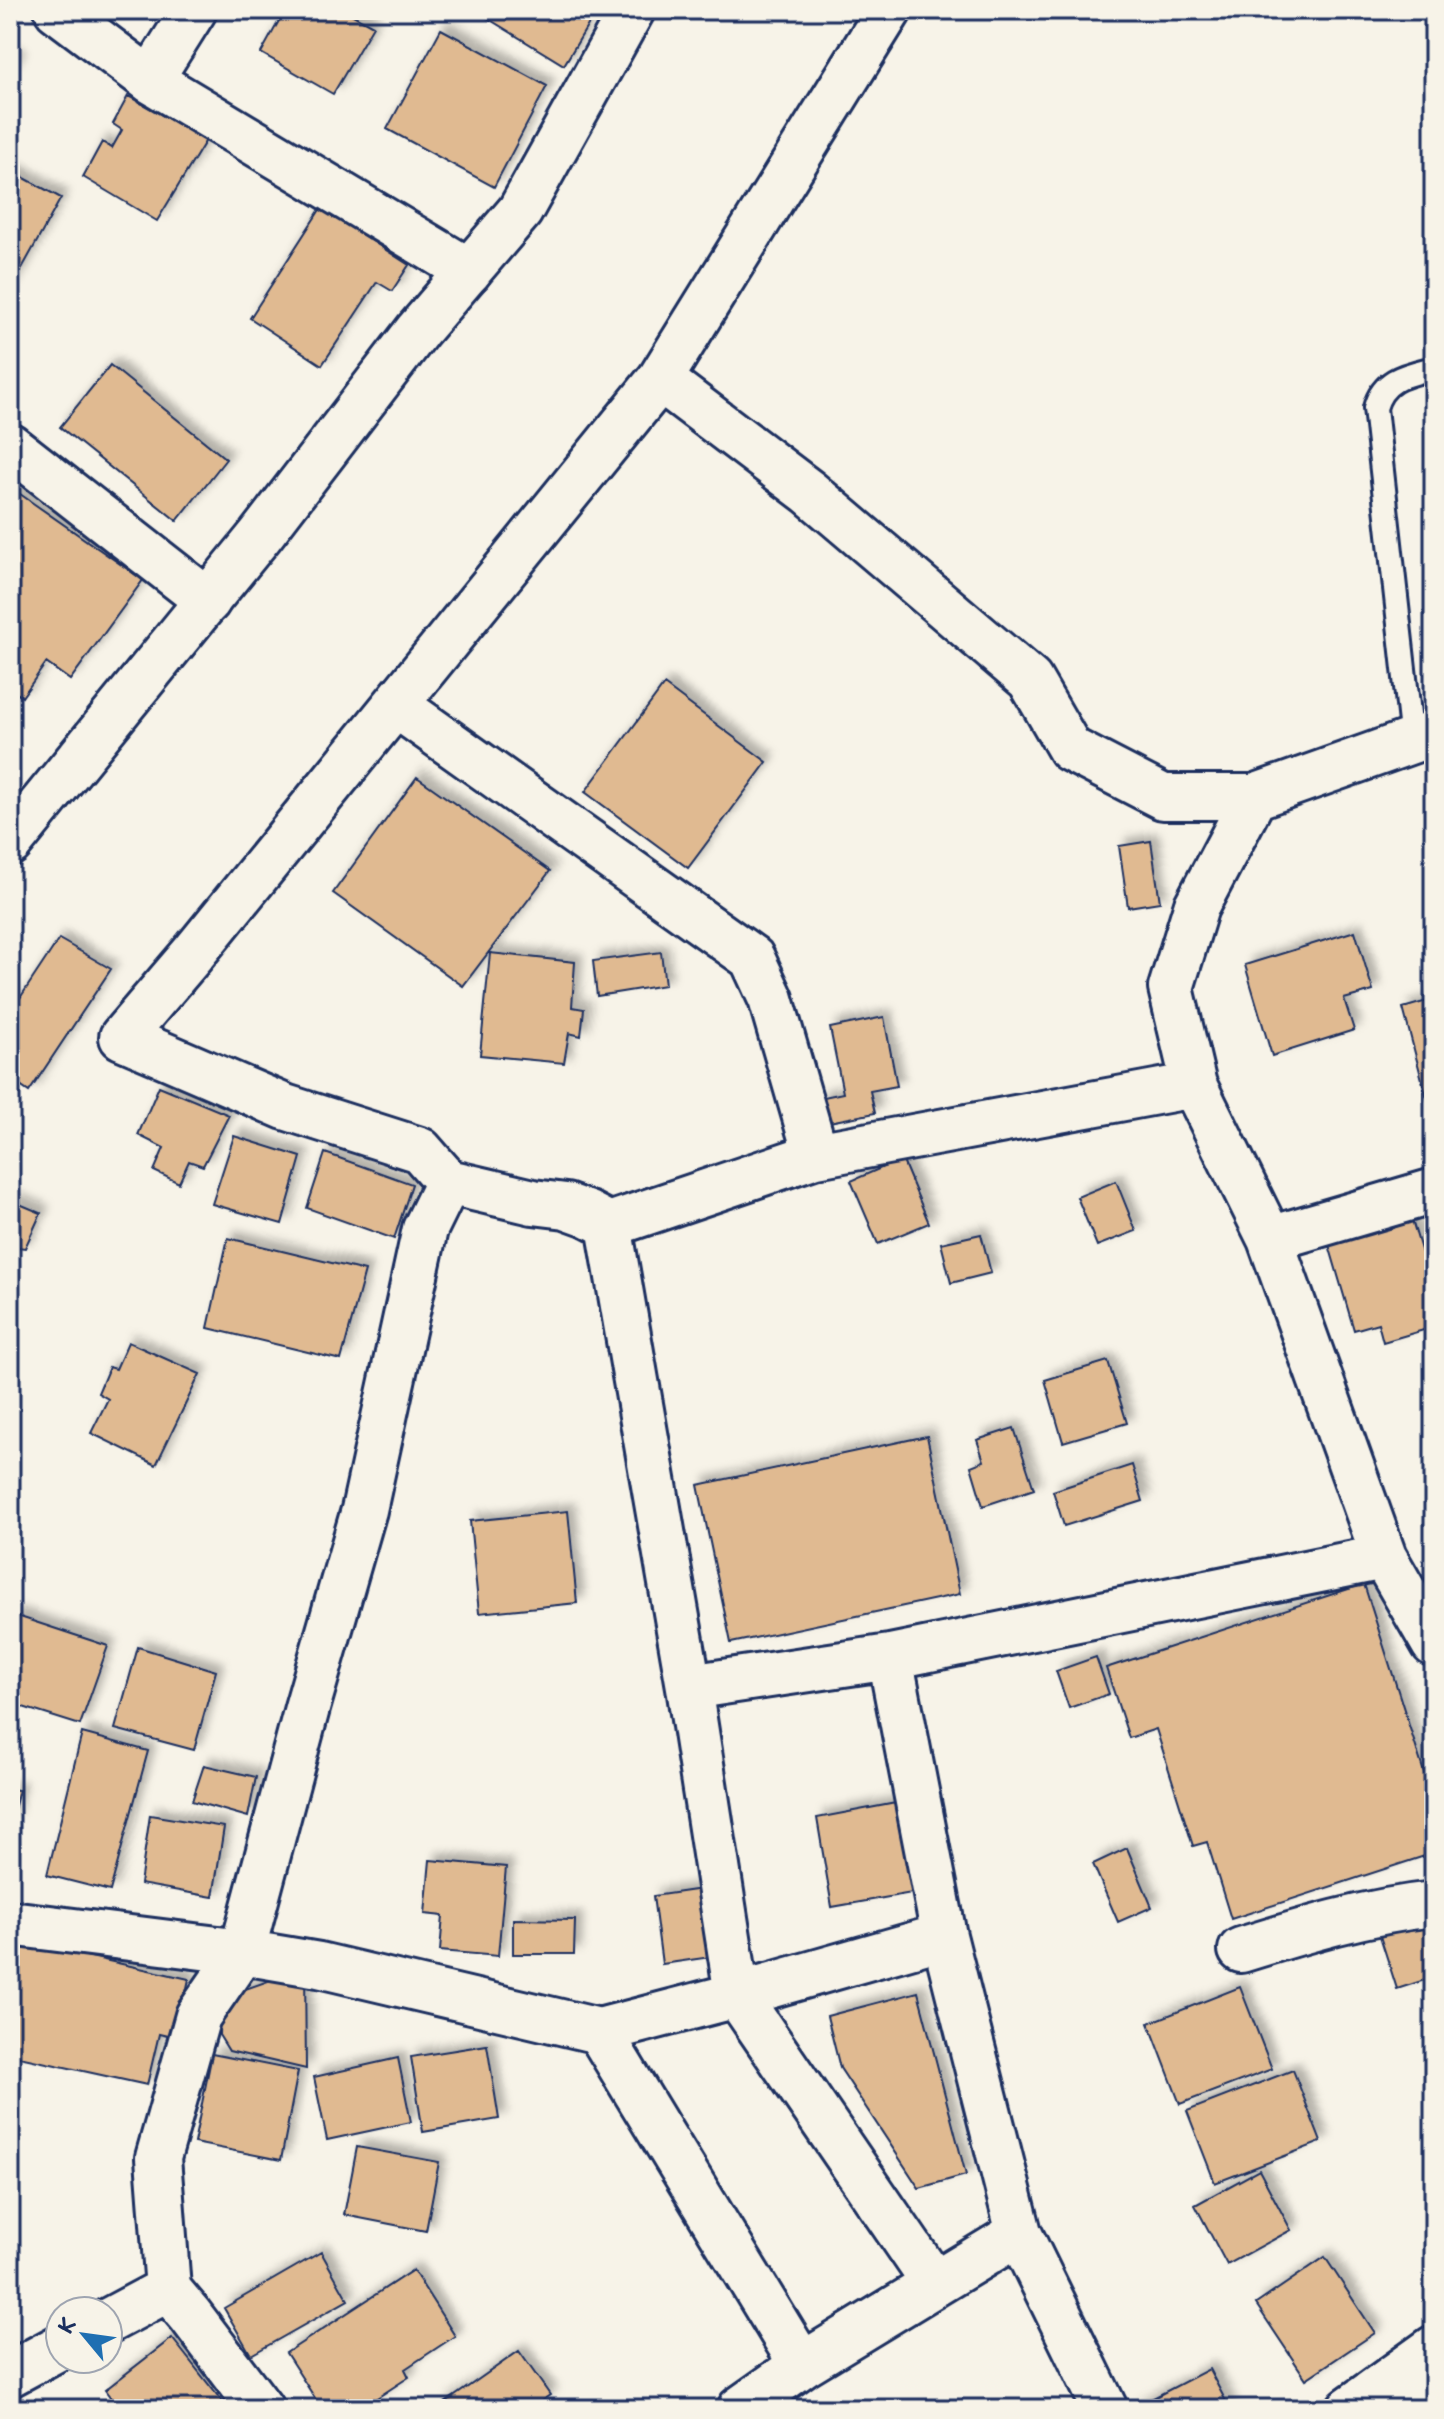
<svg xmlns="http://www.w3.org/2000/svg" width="1444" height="2419" font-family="Mali,sans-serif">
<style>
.building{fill:#e0ba91;stroke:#1b2f5e;stroke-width:2;filter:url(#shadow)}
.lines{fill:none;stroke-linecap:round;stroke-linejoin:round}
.service-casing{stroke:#1b2f5e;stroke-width:28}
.minor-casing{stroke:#1b2f5e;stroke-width:50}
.tertiary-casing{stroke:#1b2f5e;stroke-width:50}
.service{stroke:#f7f3e8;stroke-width:22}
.minor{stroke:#f7f3e8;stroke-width:44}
.tertiary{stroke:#f7f3e8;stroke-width:44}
</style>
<defs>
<filter id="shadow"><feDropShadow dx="7" dy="-7" stdDeviation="4" flood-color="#0004"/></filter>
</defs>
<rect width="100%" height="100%" fill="#f7f3e8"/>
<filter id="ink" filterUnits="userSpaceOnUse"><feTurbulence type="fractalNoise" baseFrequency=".0125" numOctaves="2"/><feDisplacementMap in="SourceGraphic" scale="16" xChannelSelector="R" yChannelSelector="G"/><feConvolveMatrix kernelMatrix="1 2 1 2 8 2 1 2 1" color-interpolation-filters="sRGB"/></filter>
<g filter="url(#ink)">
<path class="building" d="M285,10H344L373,26L333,94L261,53Z
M474,10H597L564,65Z
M441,29L547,86L494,187L387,129Z
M10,54L18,58L10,72Z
M128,96L206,140L157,221L83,177L102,142L112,148L122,130L113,124Z
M10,170L61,198L10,290Z
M321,208L409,265L392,291L377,282L322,365L250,318Z
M110,365L226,459L177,521L60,427Z
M10,487L143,580L70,680L46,663L22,697L10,688Z
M664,685L767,762L688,868L585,792Z
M417,777L550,871L463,986L333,893Z
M1151,841L1160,902L1128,907L1119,846Z
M1355,931L1373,991L1344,999L1354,1030L1272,1056L1245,965Z
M59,939L111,969L29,1092L10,1079V1013Z
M661,952L665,985L597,996L593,961Z
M490,953L575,962L572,1007L584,1009L581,1036L569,1033L564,1063L480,1055Z
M1434,999V1121H1433L1403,1008Z
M884,1017L897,1086L870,1091L875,1113L824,1123L819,1098L843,1093L830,1028Z
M159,1086L229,1115L203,1166L189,1161L179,1183L154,1171L164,1148L138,1135Z
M234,1136L301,1157L282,1224L212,1204Z
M325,1153L412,1184L394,1239L307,1208Z
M902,1159L929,1223L878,1244L851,1181Z
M1116,1181L1136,1231L1097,1246L1077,1197Z
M10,1200L41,1213L25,1248L10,1246Z
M1412,1220L1434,1293V1327L1383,1342L1378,1323L1354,1330L1329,1245Z
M981,1234L991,1273L951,1283L941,1243Z
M228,1238L365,1271L341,1360L208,1328Z
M128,1342L200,1374L156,1465L91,1433L108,1399L98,1393L109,1367L116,1369Z
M1108,1361L1127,1423L1063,1442L1045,1380Z
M1014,1428L1034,1489L983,1506L971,1466L984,1461L977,1440Z
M927,1436L960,1594L731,1643L698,1485Z
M1132,1465L1143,1501L1064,1526L1053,1491Z
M568,1511L577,1603L479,1613L470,1521Z
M1364,1584L1434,1804V1853L1231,1919L1207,1842L1193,1846L1156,1729L1129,1738L1106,1668Z
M14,1615L108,1646L80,1725L10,1703V1628Z
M138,1647L216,1671L194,1750L115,1729Z
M1096,1657L1109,1694L1069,1708L1056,1671Z
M82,1733L148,1751L110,1891L47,1875Z
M204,1765L256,1777L248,1817L192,1801Z
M10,1789L19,1790L10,1825Z
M896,1803L912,1893L832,1907L817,1818Z
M150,1815L224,1827L213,1897L140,1884Z
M1127,1848L1152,1907L1118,1922L1093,1864Z
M430,1860L506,1867L498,1956L440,1951L443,1916L425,1914Z
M702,1889L711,1957L662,1964L653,1896Z
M1434,1915V1977L1397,1989L1379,1933Z
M513,1919L575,1920L574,1954H513Z
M10,1939L189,1979L176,2038L159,2034L147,2085L10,2055Z
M305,1968L306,2069L229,2051L219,2035L220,1998Z
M1240,1987L1272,2069L1180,2104L1149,2023Z
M918,1992L966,2175L919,2188L840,2068L827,2016Z
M487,2045L499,2119L423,2132L411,2057Z
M212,2054L298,2071L281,2160L194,2143Z
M398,2058L411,2122L327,2140L314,2077Z
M1293,2070L1321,2142L1215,2183L1187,2111Z
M357,2147L439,2162L426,2231L344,2215Z
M1259,2170L1291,2230L1227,2265L1195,2205Z
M321,2252L348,2300L251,2355L224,2308Z
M1325,2257L1375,2333L1306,2379L1256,2304Z
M413,2270L455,2336L405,2369L409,2377L360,2409H322L286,2353Z
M172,2338L228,2409H119L105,2390Z
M519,2351L550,2395L529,2409H444L442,2405Z
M1209,2369L1230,2409H1132Z"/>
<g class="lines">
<g class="service-casing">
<path id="service" d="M1412,741L1375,408C1383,378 1407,375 1434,368"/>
</g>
<g class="minor-casing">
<path id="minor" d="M57,10L150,80L469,271
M150,80L194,10
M660,379L809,492L1030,680L1070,749L1163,797H1254
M10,446L208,601
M396,705L752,958L771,999L816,1155
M1434,733L1254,797L1196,907L1171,988L1194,1085L1270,1239L1384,1557L1434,1644
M448,1182L533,1202L566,1206L588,1214L609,1225L689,1687L737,1995L934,2283
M609,1225L816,1155L1194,1085
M1270,1239L1434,1191
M890,1657L944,1936L1019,2233L1105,2409
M689,1687L890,1657L1384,1557
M10,1923L242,1952L319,1965L599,2031L737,1995L944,1936
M1241,1950C1305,1930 1367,1911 1434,1904
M599,2031L802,2365
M108,2321L168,2289
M10,2374L60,2347
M261,2409L190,2315L168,2289L158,2158L198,2016L242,1952L307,1708L364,1510L425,1229L448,1182L420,1150L285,1107L122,1037L192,955L660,379L889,10
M740,2409L802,2365L1019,2233
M1349,2409L1434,2348
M1406,2409L1434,2390"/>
</g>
<g class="tertiary-casing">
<path id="tertiary" d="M10,843L260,536L418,330L520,211L632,10"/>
</g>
<use href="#service" class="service"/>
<use href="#minor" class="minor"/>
<use href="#tertiary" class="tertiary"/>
</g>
</g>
<rect width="1444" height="2419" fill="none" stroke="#f7f3e8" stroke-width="40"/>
<rect x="20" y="20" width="1404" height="2379" fill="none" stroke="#1b2f5e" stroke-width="3" filter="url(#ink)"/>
<g transform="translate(84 2335) rotate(299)"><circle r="38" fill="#f7f3e8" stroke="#9fa5b1" stroke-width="2"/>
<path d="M0-6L14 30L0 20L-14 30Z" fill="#1f6fb2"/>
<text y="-12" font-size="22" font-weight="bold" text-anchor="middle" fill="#1b2f5e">K</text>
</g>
</svg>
